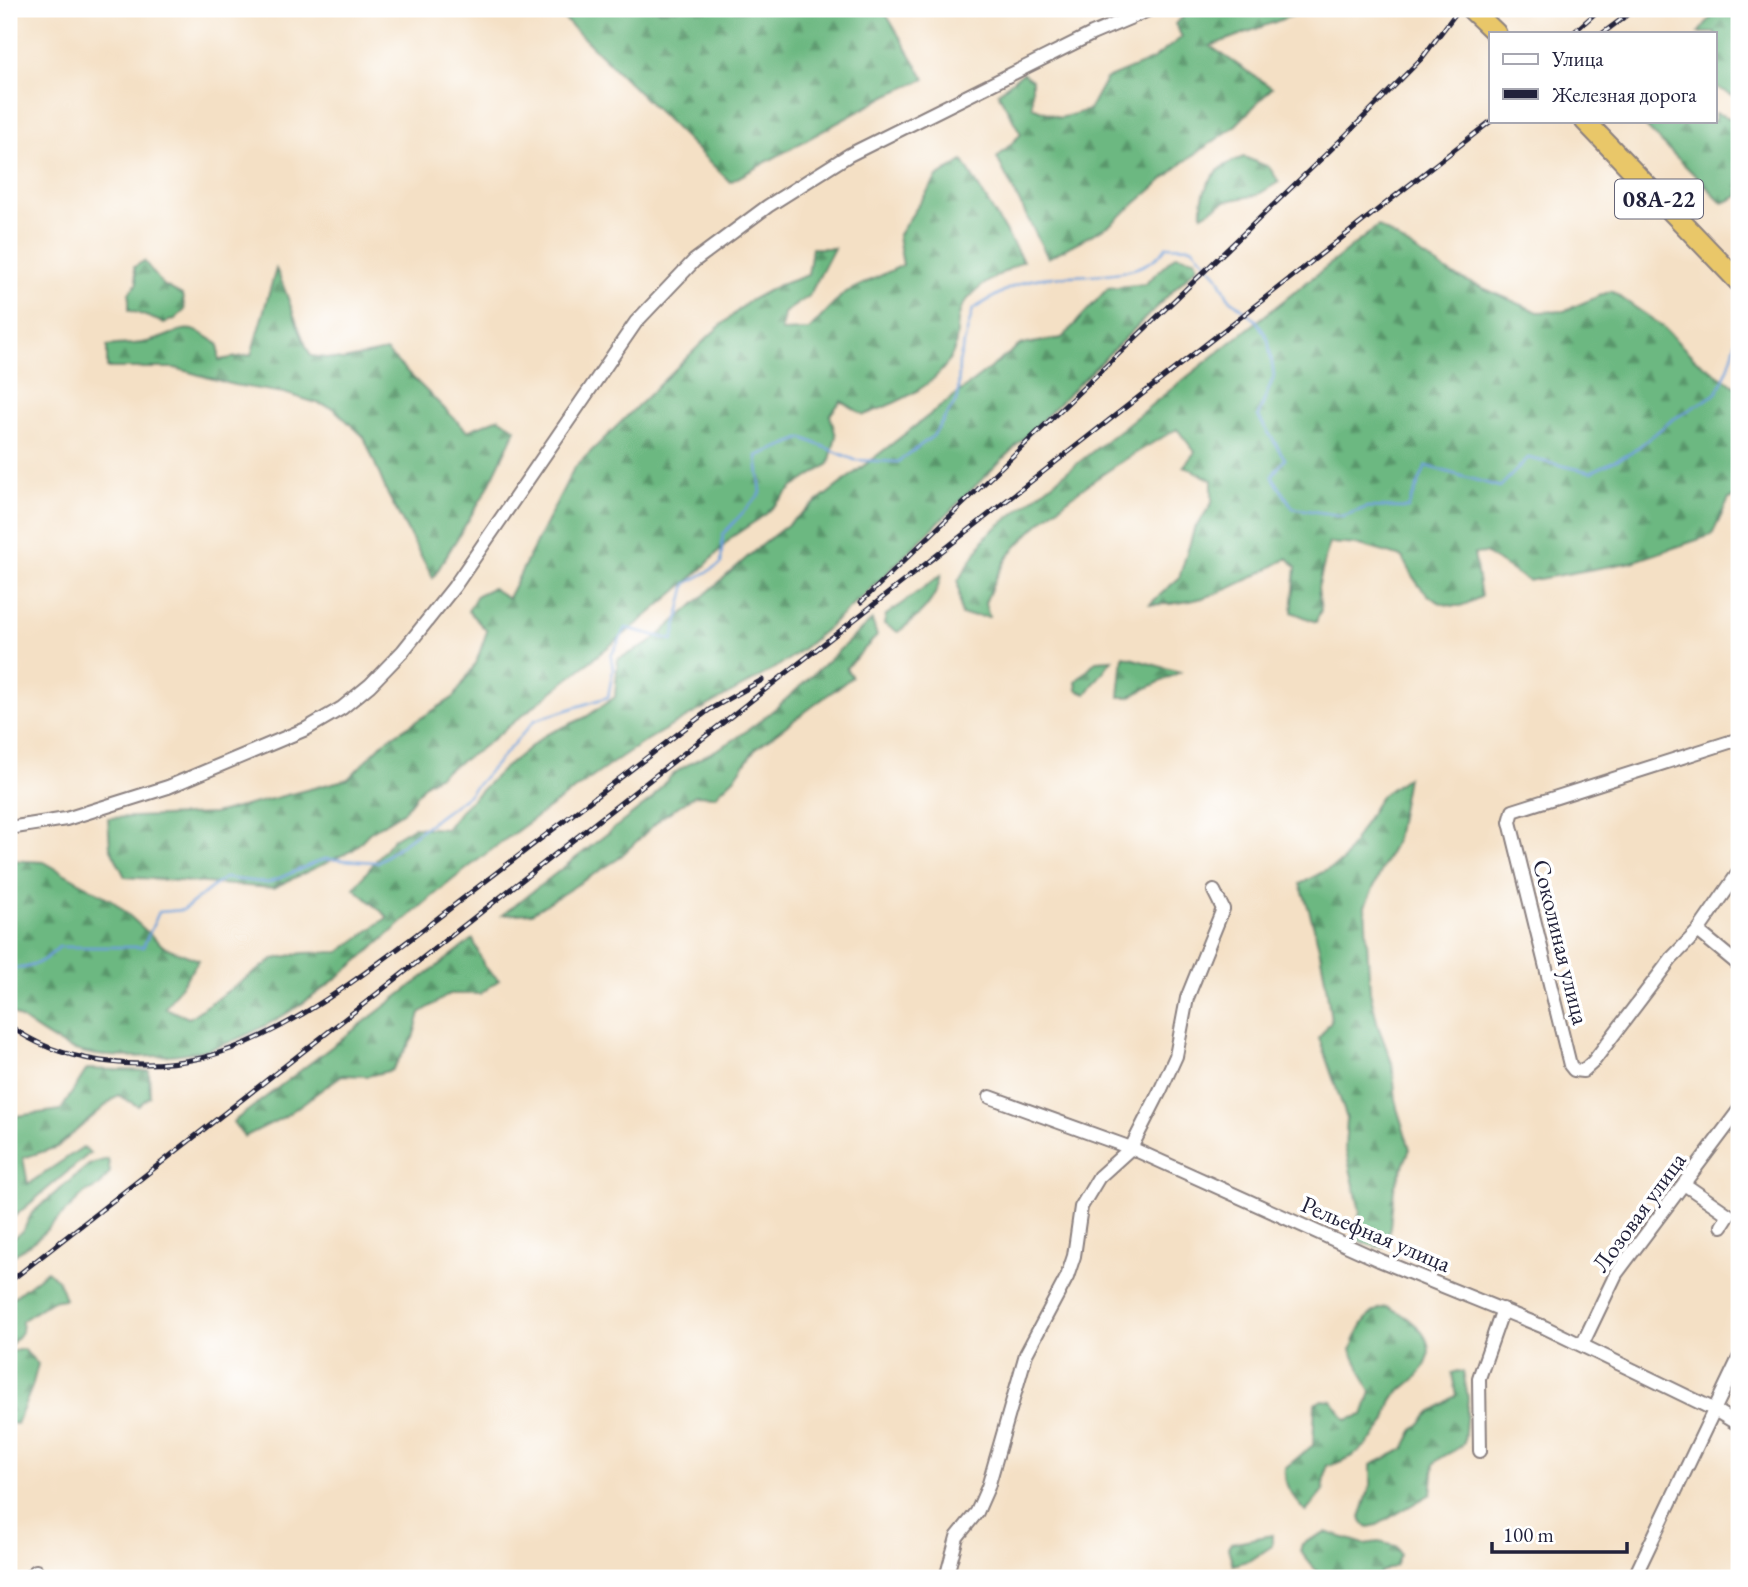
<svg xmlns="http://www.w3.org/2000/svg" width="1748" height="1587" font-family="'EB Garamond',serif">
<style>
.forest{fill:url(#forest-firs);stroke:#476d5e;stroke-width:2}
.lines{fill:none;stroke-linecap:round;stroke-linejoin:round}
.stream{stroke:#6d9fd8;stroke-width:2.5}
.minor-casing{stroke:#8b8180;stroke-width:16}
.highway-casing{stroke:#8b8180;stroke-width:23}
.minor{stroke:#fff;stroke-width:12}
.highway{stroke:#e9c769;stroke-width:19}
.rail-casing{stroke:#22223b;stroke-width:5}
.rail{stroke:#fff;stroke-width:2.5;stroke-dasharray:8;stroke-linecap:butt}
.labels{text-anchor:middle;stroke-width:7;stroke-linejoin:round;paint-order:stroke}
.shield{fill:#fff;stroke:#646476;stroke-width:2}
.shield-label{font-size:23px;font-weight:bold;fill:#22223b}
.street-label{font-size:24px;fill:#22223b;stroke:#fff}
</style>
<defs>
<pattern id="forest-firs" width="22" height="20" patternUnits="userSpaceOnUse" patternTransform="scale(1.75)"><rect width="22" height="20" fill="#6cb881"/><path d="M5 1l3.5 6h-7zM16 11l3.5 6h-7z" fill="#58956b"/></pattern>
</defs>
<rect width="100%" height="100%" fill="#fff"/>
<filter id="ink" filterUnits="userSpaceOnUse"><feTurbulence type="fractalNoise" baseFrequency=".0143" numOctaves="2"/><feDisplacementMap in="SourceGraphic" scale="14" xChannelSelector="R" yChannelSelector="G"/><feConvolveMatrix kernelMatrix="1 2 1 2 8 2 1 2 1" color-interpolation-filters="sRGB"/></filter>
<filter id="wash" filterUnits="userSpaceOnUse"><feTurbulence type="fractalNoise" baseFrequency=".00686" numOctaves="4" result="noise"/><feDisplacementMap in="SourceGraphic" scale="28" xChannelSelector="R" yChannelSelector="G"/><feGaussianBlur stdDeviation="1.57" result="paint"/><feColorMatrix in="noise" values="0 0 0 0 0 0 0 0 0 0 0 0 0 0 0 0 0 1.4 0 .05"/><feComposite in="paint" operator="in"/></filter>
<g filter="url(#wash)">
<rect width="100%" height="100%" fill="#f4e0c5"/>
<path class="forest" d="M554,9H883L925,79L888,95L730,182Z
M1192,9H1310L1210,46L1272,88L1234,127L1184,162L1110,225L1048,258L997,158L1021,134L998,93L1022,73L1032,80V107L1060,118L1089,110L1106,79L1152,60L1182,37L1175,24Z
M1718,9H1739V98L1715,87V33H1698Z
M1715,113L1739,121V196L1723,203L1645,126L1649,121H1715Z
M1244,157L1269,167L1279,182L1257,195L1226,201L1202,215C1200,185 1216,166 1244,157Z
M963,161L1023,261C1001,274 976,285 962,307C955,319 959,337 954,350C941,385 897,403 864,415L841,401L830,415L836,436L829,464L792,488L766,514L732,537L702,569L642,620L479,750L425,784L404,811L369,833L353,850L273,888L125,877L110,847L108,818L214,814L348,779L385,741L454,697L476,663L487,631L468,611L477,595L492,588L508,598L574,468L710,335L749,301L777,286L808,275L812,248H834L809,296L784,313L781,331L809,330L844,293L903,265L898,236L937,177Z
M1378,226L1453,275L1538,312L1564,311L1611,291L1661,325L1695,359L1739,389V496L1729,499L1712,535L1632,562L1528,581L1485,553L1474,554L1481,597C1475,599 1466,605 1459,606C1429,607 1413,580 1402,557L1360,545L1329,543L1318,588L1321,610L1316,622L1292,612L1296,567L1288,558C1243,583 1203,607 1150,604L1179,578L1194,530L1212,503V480L1184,466L1195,452L1177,429C1121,460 1059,499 1016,547C1002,562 993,584 985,603L989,617L961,615L958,581L987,535Z
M1176,255L1195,259L1198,266L867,593C841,615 815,642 786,661C732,696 674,720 621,757C559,801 493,846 434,895C365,953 307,1015 219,1046C185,1057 106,1062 72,1049C50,1041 29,1023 9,1011V860L44,862L113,901L164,947L199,960L165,1008L189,1018L274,959L303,953L339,952L388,917L354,888L393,839L413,827L446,829L461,810L502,770L545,735L586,717L615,697L618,659L649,644L760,546L1020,345L1062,338L1108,288L1145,284Z
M144,261L163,285L182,295L185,310L175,319L164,323L129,310V293L137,283L134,267Z
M276,269C290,298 296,328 311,356L343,360L386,351L467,431L499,418L516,429L486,491L433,578L388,495L364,437L333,408L284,393L234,385L175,368H107V346C120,344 134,345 147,342C184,334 182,317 219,345V360L251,355Z
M941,575C936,603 919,616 898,632L884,624L886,615Z
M872,620L877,636L846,668L852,677L755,749L736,776L715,796L695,795L661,818L618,859L532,913L502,915L652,799C677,760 704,761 738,737C786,704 828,659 872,620Z
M1123,656L1180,672L1129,697H1119Z
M1112,660L1086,694L1077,690L1076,681L1096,661Z
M1407,777L1396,839L1365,906L1370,991L1378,1026L1392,1063L1397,1108L1410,1149L1394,1188L1390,1227L1384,1247C1374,1247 1360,1244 1355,1236L1360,1211L1345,1147L1347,1119L1319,1038L1331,1021C1325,973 1317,928 1300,884L1342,862L1380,797Z
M473,939L484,966L499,980L480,994H450L420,1013L413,1038L392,1070L368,1076L342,1075L284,1117L244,1137L233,1122Z
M87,1069L149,1071L150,1096L138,1106L118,1095L57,1147L23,1158L28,1184L83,1147L90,1153L9,1221V1117L61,1110Z
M108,1159L110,1172L100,1186L85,1193L38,1238L9,1259V1243L24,1229L32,1213L73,1178L90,1164Z
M47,1271L58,1280L65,1299L51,1301L22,1321L21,1332L9,1348V1301Z
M1388,1307C1412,1318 1444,1342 1421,1372C1414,1382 1402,1388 1394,1397C1388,1404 1389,1415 1385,1422C1372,1443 1350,1463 1327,1465L1323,1491L1306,1512C1294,1497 1283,1488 1285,1468L1313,1445L1315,1404L1322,1400L1332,1401L1346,1420L1363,1415L1371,1392L1351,1350C1357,1333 1367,1308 1388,1307Z
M23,1349L38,1364L32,1387L17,1424L9,1423V1352Z
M1457,1371L1463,1372L1468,1398L1464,1443C1457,1452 1442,1454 1434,1464L1431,1494L1377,1525L1369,1527L1363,1524L1360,1518L1371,1484V1465L1404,1449L1413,1431L1428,1415L1456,1395L1452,1373Z
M1325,1532L1364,1544L1379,1542L1396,1546L1400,1555L1395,1566L1380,1572L1379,1578H1322L1300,1551L1302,1544Z
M1272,1535V1546L1251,1560L1233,1565L1228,1548L1231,1543Z"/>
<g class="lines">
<path class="stream" d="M9,967C29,972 46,960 59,947H143L159,912L183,910L224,878L268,883L324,859L378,862L468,795L535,720L608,697L613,670L611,656L626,628L673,640L686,584L721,564L723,534L761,493L757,456L803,438L855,460L898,462L933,436L958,398L959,362L973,309C991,299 1011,285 1031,280C1070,270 1140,286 1167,246L1192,247L1218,276L1228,297L1256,320L1268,339L1274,376L1258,416L1285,459L1272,476L1293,508L1343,516L1368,507L1408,508L1426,466L1500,487L1528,458L1591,472L1631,453L1672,420L1717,393L1728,369L1739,331"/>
</g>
</g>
<g filter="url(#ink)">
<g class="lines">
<g class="minor-casing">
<path id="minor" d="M1739,739L1513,811L1510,822L1570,1065L1574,1070L1583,1071L1593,1062L1671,959L1698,931L1739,872
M9,828L66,819L168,787L306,729L342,708L370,685L403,651L454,587L636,322L694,261L768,206L849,155L1092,34L1151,9
M1698,931L1739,965
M990,1097L1131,1148L1379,1260L1544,1327L1713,1409L1739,1425
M1684,1184L1729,1215L1722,1226
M1582,1345L1616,1274L1739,1110
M1480,1451L1479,1378L1503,1309
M28,1578L36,1571
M946,1578L957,1537L977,1512L988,1487L1026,1354L1067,1277L1074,1256L1081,1207L1099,1177L1131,1148L1161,1089L1176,1056L1187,998L1223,909L1214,891
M1634,1578L1739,1358"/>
</g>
<g class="highway-casing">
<path id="highway" d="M1471,9L1496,33
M1585,121L1739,282"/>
</g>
<use href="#minor" class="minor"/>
<use href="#highway" class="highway"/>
<g class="rail-casing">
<path id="rail" d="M1573,33L1600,9
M1603,33L1635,9
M861,602L1347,134L1422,58L1459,9
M9,1025C59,1064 141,1071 201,1058C292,1037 396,950 470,893C549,832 629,771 709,710L762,680
M9,1282L1491,121"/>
</g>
<use href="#rail" class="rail"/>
</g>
</g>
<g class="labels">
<rect class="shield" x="1615" y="179.5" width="88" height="39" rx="5"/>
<g class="shield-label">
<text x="1659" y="207">08А-22</text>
</g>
<g class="street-label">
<text transform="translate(1561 942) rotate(76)" y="8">Соколиная улица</text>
<text transform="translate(1639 1212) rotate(-54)" y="8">Лозовая улица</text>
<text transform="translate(1376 1234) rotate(23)" y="8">Рельефная улица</text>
</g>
</g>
<rect width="1748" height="1587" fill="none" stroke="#fff" stroke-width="35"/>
<rect x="1489" y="32" width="228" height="91" fill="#ffffff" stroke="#a7a7b1" stroke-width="2"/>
<rect x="1503" y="54" width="35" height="10" fill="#ffffff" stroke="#a7a7b1" stroke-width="2"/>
<text x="1552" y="66" font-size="21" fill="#22223b">Улица</text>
<rect x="1503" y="89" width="35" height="10" fill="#22223b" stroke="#a7a7b1" stroke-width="2"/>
<text x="1552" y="102" font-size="21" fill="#22223b">Железная дорога</text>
<path d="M1492 1542v10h135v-10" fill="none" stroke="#22223b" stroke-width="3.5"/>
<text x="1503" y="1542" font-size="21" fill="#22223b" stroke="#ffffff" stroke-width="5" paint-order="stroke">100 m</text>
</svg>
